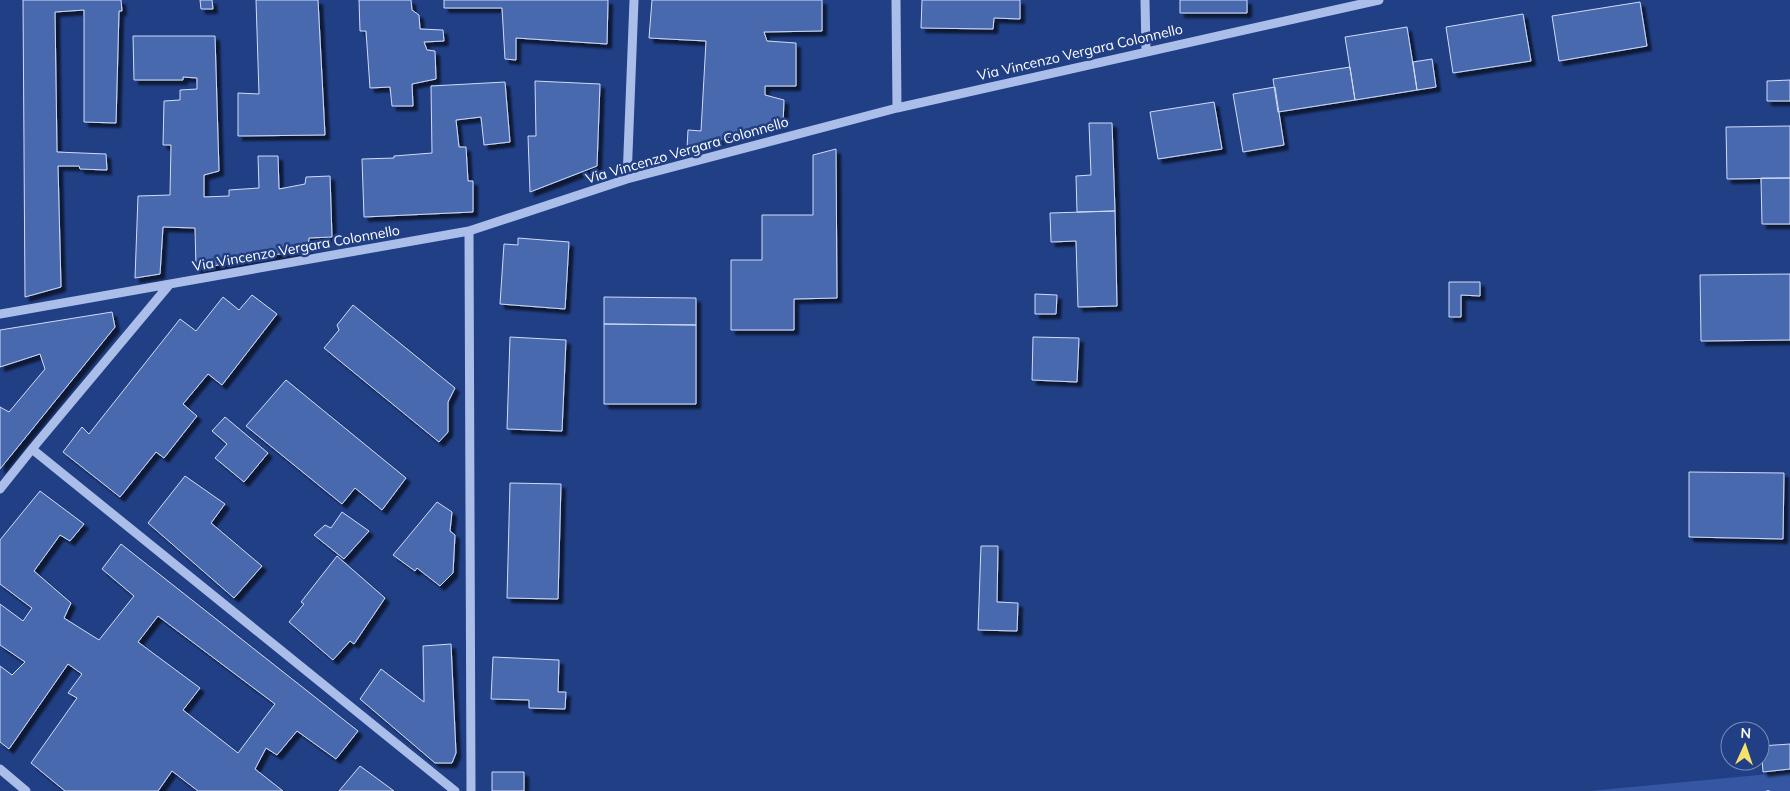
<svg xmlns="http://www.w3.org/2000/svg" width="1790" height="791" font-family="Mulish,sans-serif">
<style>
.green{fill:#3557a3}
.building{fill:#4a69ae;stroke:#cfdbf7;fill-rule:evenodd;filter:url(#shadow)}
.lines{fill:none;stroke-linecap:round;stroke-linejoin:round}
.path{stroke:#aabee9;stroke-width:3;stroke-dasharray:2.5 4;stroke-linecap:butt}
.minor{stroke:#aabee9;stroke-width:9}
.labels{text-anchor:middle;stroke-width:5;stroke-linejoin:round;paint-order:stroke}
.street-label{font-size:14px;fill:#fff;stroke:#213f85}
</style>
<defs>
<filter id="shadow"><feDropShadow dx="4.5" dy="4.5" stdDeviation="1" flood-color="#0009"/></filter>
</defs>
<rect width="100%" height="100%" fill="#213f85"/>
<path class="green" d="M1790,772V791H1590Z"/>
<path class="building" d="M23,0H121L122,11H119L116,123L84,122V10L55,12L57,152L106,154L107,170L80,169L79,166H58L61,287L25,297Z
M200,0H212L213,9H201Z
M256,0H318L325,135L238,136V93L259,94Z
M359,0H411L412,10L419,15L420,29L443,30L444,41L424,42L427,50L435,51L436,79L412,84L413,106H392L390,87L370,88L366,31H360Z
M444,0H608L607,44L516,38V60L505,59L502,8H444Z
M652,0H822V31L764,32L767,41L796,43V86H765V95L784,100L783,124L764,127L687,149L688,130L701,131L706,41L649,38Z
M922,0H1020V19L994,18L993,29L921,28Z
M1180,0H1247V13H1180Z
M1640,2L1647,46L1559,61L1552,16Z
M1523,14L1531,61L1453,73L1446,27Z
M1407,27L1417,90L1355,100L1345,37Z
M133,36H215L219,171L204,175V197L229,196V190L259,188L258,156H278L279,189L305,184L306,177L330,176L332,237L309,238L308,249L196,269L195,228L163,227L160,274L135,278L138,196L170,195L171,145H163L164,101L180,100V90L197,89V78L183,77V80H134Z
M1432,59L1436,87L1417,90L1413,62Z
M1350,67L1355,100L1278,112L1273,79Z
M1790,80V101H1767V81Z
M535,81L600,84L597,166L530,192L528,136H536Z
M505,82L510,142L484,145L481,117L456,120L459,147H466L468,181H473V212L364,217L362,159L394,158V156L432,153L431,86Z
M1275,87L1284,145L1243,152L1233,94Z
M1214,102L1222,149L1158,159L1150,112Z
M1089,123H1112L1115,211L1077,212L1076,176L1091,175Z
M1790,126V178L1727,179L1726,127Z
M836,149L837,298L794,299V330H731V260H762V215H813V155Z
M1761,178H1790V224H1762Z
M1115,211L1117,306L1078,307L1076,241L1051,242L1050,213Z
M518,238L569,242L565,309L500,304L504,244L518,245Z
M1790,274V340L1701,341L1700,275Z
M1449,282H1480V296L1461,295V317H1449Z
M1035,294L1057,295L1056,314H1035Z
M252,295L277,314L222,385L208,374L183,404L197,416L164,458L156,452L120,497L63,452L82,427L89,434L180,319L196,331L223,297L239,310Z
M604,297L696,298V325L604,324Z
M353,305L455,388L448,402V432L439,442L324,348L339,330L337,325Z
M112,312L115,327L0,469V407L9,412L45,369L40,354L0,367V330Z
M604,324L696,325V404H604Z
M510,337L566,340L562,431L507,429Z
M1033,337L1079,338L1077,382L1032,380Z
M286,380L406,478L382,510L355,488L342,504L246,426Z
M225,417L268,453L244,482L215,458L227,444L212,431Z
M1689,472L1784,473L1783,539L1689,537Z
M185,476L225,504L211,523L262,566L234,598L148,523Z
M510,483L561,484L558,599L507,598Z
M40,491L84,524L70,541L60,535L34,571L71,603L64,618L99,640L134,596L102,569L121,544L358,731L336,759L297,731L277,755L266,748L255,769L283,791H198L172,771L158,791H65L31,763L77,698L68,693L82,674L68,664L9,749L0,742V666L12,675L25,662L0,645V604L23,621L32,608L0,584V540ZM158,616L275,704L238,753L183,710L200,688L138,642Z
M437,502L452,512L450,531L455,535L453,573L440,586L417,568L415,571L393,555Z
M342,512L369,531L344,559L314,535L325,525L331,528Z
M981,546H998L997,602L1018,603L1017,631L978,630Z
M337,556L385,598L354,644L350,641L333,660L289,622L304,604L301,602Z
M451,644L456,753L452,763H435L360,699L381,669L424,702L423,646Z
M493,657L559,660L558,692H566L565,709L529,708V700L491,699Z
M1790,744V769L1763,772L1761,746Z
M360,766L394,791H339Z
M492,772H524V791H492Z"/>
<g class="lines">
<path class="path" d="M1768,790V791"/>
<path class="minor" d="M896,0L897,108
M1145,0L1146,51
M627,179L634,0
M469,231L471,791
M0,314L469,231L627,179L897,108L1379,0
M32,449L455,791
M0,489L32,449L169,285
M0,769L26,791"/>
</g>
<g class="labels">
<g class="street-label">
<text transform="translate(1080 52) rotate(-13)" y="5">Via Vincenzo Vergara Colonnello</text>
<text transform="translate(687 150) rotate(-16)" y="5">Via Vincenzo Vergara Colonnello</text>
<text transform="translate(296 248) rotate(-10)" y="5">Via Vincenzo Vergara Colonnello</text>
</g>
</g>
<g transform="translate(1745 746) rotate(3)"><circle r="24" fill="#213f85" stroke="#7a8cb6"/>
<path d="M0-4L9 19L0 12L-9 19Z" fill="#f6e16c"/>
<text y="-8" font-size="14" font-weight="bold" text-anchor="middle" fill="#ffffff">N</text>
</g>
</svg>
